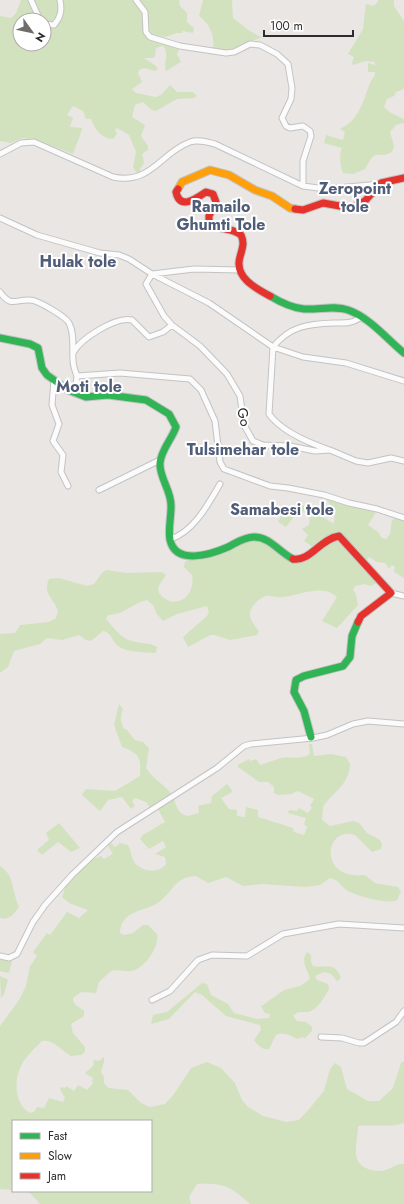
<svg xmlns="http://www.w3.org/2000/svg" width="404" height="1204" font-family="Jost,sans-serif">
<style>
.green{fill:#d2e2bf}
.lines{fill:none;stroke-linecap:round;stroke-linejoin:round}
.street-casing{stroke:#c4c3c3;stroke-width:7}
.fast-casing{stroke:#c4c3c3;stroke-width:9}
.slow-casing{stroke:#c4c3c3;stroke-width:9}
.jam-casing{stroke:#c4c3c3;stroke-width:9}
.street{stroke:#fcfbfb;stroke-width:5}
.fast{stroke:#30b455;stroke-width:7}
.slow{stroke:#ff9f0a;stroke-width:7}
.jam{stroke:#e5322d;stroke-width:7}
.labels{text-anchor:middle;stroke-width:4;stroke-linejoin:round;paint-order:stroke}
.street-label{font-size:14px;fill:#2c2c2c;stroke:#fff}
.quarter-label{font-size:16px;font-weight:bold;fill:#505d79;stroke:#fff}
</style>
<rect width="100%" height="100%" fill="#e9e6e3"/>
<path class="green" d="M21,0H29L38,20H20V44H44V26C59,33 66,11 62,0H133C138,5 141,9 143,16C146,26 138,35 152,40C161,44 171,44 180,47L177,54L181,62L166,71C163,64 170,54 163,46L156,48L155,56L153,58H144L156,66L158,69L155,71L144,68L139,70L138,73L142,82L132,89L136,93L156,97L162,94L170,85L177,92H193L197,96L194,98L177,99L156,111L152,110L143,102L135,105L132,117L145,125L141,136L148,146V150L142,154L144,163L140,169L141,173L137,174L133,167L136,152L129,135L117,128L115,130L117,134L113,139C101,139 95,129 91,119H86L83,111L73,106L67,115L73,118L70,127L82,128V130L73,154L42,142L23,138L11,143L0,141V16L11,18L16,13Z
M33,0H57L59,12L55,22L48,23L41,20Z
M138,0H179L180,6L187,13V22L194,28L193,33L183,31L182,33H177L165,37L153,35C144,23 150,12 138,0Z
M203,0H232L233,18C243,25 250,33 262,37L229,50L213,49C215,36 210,24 199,16Z
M379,0H394V6L404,21V89L396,92L394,96L387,99L384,107L391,113L404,119V123L396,125L390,132L394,146L392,152C375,161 378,145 365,169L353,174L343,173C340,166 339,154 342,148L324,143L326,135L343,140L345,132L340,129C359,120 363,102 370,83C372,78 375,78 375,72H368V63L375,65V62L366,61L353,65L352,63L354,57L348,54L363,29L366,4L374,6Z
M324,497L347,505L375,511V514L368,525L378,532L382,538L386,539L390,534L392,520L397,518L404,520V578L394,572L395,567L392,565L389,569L385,563L377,562L369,557L363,564L378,582L371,586L365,584L355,586L353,590L356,594L358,605L337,628L322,621L337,597C321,583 300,596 282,597C277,598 271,595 266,596C259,598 251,606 250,613C249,620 256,626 259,632L257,635L230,640L215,635H210L188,647L183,637L207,616L209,612L207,606L177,614L163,621L156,613L154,606L147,600C130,604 127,614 108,615L106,619C114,628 123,641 136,642C144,644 149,642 157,647L156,653C145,652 127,653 118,646C112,641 111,632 103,631L91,641L86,640L79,635L62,640L47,638L40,644L14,651L8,667L0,673V634L15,633L20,625L49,622L56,618L58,611C54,598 42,594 49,579L59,578L87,586L94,584L102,573L106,570L127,573L162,572L166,575L158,587L159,593C174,612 196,597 192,575L184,567L185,562L244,537L263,539L296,562L314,548L304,541L308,535L302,529L309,525L310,513L305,511L297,513L286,527L278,522L283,512L293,508L299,503L334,524L335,511Z
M119,704L123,709C120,717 120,721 124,729H126L135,740L143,742L149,748L146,768C153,779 163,784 171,793C177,799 173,811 187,816L199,813L198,806L211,803L212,796L227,784L232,790L231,793L221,798L229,809L237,810V816L245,817L246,807L258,810V817L293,828L294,832L304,835L307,827L304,824L306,818L288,813L289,810L297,811L299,808L308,813L312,808L310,806L314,799L298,791L291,794L278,795L274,793V787L268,782H259L238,767V765L249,759L250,761L256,759L260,765C267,763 272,761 278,759C289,755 298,761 310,754L309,744H312L314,756L331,754L346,757L350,764C349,786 333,791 323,807L322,820L330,826L353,821L359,823L367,833L380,840L382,844L381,849L372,852L355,835C324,825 318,881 365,875L375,883L398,887L401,891L397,900C389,905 357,896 348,891C341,887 340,880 330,878L320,885L305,887L262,884L243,886L226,877L208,883L196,876C174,877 174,891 159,902C146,912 121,909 120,933L124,935L133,933L143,925H148L157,934C160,947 144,969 131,971C124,972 118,969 111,971L99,982L96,993L81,992L73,998C73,1006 79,1006 84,1011V1016L71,1024L73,1033L85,1047V1052L81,1055L71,1056C62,1051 53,1039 42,1041C34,1049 22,1060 19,1071C14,1085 16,1105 30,1113L34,1112L37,1107L44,1108L49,1098L63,1102L65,1098L60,1089L61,1087L65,1088L66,1086L74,1091L78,1085L87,1090L93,1083L92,1081L93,1078L85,1073L93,1066L94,1060L99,1061L104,1057V1062L101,1072L104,1077V1083L108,1088L128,1090L141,1103L150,1107L165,1104L174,1094L191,1068L207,1062L221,1068L235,1083L242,1100L248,1107L263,1116L287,1122L299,1120L310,1108L324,1091L330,1069L335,1063L341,1067L347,1089L368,1101H379L393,1088L401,1063L404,1061V1123C390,1128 373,1124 358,1126C358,1135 355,1146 356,1155C358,1169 375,1173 386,1170C392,1168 398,1163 404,1164V1204H250C230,1186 224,1183 197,1184L189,1197L191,1204H40L28,1191H151V1121H13V1190L0,1189V1026L19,1000L26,986L30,966L37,956L33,952L47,933L50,935L67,912L79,918L88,910L69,903L62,897L66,885L91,860L101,856L104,859L113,854L108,846L111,843L115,847L120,843L128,845C131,850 131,858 135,863C143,872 158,874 166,864L165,857L155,854L166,847L163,841L149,849L140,839L143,835L165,822L158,809L170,801L151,809L146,802L135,798L132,801L135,806L131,809L122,797L108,800L100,811L82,795L86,789L115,791L140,776C141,757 140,754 122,747L114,725Z
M59,823L80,848L71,852L58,842L42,855L37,850L49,840L46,833Z
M0,866C14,874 12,891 19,907C14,914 10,920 0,918Z
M307,952L311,955V962L313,966C325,969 334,960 341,978L337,981L331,974L324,972L315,976L317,980L328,984L329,989C325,997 317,1010 308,1012C301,1012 298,1011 293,1016L297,1021L306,1022L312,1027V1031L304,1039L303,1037L297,1039C290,1035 284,1032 276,1035L269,1049C263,1051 257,1044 254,1040L261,1030L260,1025L226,1016L202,995L195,992L169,1019L151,1024L153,1015L167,1012L202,983L207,984L211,995L228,1004L234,1013L257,1019L269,1018L270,1014L265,1013L261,1006L263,1005L284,990L300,986L310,979C308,970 300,961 307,952Z
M3,958L12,961L9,973L0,971V959Z
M0,976L8,980L4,994L1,998Z"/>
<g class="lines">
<g class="street-casing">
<path id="street" d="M31,0L40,20
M136,0L145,12L146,32L150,37L180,46L226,53L234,52L250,44L260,45L277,54L288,64L292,88L291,99L282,118L286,126L290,128L303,126L310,131L311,136L303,161V186
M44,24L54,25C61,17 62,10 60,0
M0,154L21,143L34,142L113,177C151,185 160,153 190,142C198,139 207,142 215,144L303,186L326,189L380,184
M0,218L37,235L100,253L119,255L129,259L152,274L209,303L273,347L303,357L346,363L404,381
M240,270L194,269L152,274L146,284L164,316L172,325L200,346L227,374L240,396L244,425L253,441L263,445L290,446L315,451L330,450L356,461L368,463L391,458L404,461
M0,292C11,308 16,299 30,300C38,300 66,317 69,323C75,334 72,349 73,360C73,365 75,371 77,376L120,373L190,379L201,390L215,421L220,462L224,469L270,486L288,488L324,495L349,503L377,509L404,518
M73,353C80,339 116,316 132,320L149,337L163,332L172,325
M54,380L52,405L59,424L53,441L63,455L61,472L68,486
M75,394L77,376
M327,449C307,442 281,431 269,414L273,347C290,326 308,324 334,323C344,323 351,324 360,318
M99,490L160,460
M170,539C193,533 209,503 220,484
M391,593L404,596
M0,956L9,958L17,954L33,922L45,905L72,875L117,832L217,768L244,746L251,744L313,738L327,735L353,724L368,721L404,724
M152,1000L170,991L198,960L212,955L247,956L283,934L339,924L404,928
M321,1037L342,1038L359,1043H364L396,1022L404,1011"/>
</g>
<g class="fast-casing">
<path id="fast" d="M270,296C280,302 292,308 304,309C319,310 334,305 348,310C369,317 387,339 404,353
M0,338L30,344L38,348L42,368L47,375L68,390L86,397L108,395L146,400L169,414L176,427C172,439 161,450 160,463C159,478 172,491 171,507C171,518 168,530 170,540C176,566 212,554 228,547C236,543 244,537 254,537C270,537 279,552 293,559
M311,737L304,711L294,692L296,680L304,676L343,666L350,657L352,636L358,622"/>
</g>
<g class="slow-casing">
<path id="slow" d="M178,189L182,182L210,170L229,175L255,190L272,196L290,208L295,209"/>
</g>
<g class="jam-casing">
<path id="jam" d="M178,189L176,192C180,211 197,198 206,192L213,194L216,202L209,216V222C218,231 232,227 241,235C245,243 242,249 240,257C234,277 255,288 270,296
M295,209L303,210L323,203L351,208L365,201L381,183L404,178
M293,559C310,562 320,539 339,536L391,593L361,616L358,622"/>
</g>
<use href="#street" class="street"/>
<use href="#fast" class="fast"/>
<use href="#slow" class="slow"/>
<use href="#jam" class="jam"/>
</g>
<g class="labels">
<g class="street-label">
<text transform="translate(244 417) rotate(77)" y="5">Go</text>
</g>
<g class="quarter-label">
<text x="355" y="194">Zeropoint<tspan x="355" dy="18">tole</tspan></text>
<text x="221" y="212">Ramailo<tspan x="221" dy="18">Ghumti Tole</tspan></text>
<text x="78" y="267">Hulak tole</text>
<text x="89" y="392">Moti tole</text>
<text x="243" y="455">Tulsimehar tole</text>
<text x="282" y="515">Samabesi tole</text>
</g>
</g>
<rect x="12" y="1120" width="140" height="72" fill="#ffffff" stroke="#ababab"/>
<rect x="20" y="1133" width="20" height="6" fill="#30b455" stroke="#ababab"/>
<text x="48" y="1140" font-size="12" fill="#2c2c2c">Fast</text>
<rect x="20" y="1153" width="20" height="6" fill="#ff9f0a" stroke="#ababab"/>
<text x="48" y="1160" font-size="12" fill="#2c2c2c">Slow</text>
<rect x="20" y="1173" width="20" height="6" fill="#e5322d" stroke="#ababab"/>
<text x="48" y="1180" font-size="12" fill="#2c2c2c">Jam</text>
<g transform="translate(32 32) rotate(123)"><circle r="19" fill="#ffffff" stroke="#ababab"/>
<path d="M0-3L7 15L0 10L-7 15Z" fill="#6e6d6c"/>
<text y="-6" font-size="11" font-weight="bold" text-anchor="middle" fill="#2c2c2c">N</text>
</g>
<path d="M264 30v6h89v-6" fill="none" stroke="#2c2c2c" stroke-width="2"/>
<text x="270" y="30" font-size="12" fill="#2c2c2c" stroke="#ffffff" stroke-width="3" paint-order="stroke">100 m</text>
</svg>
